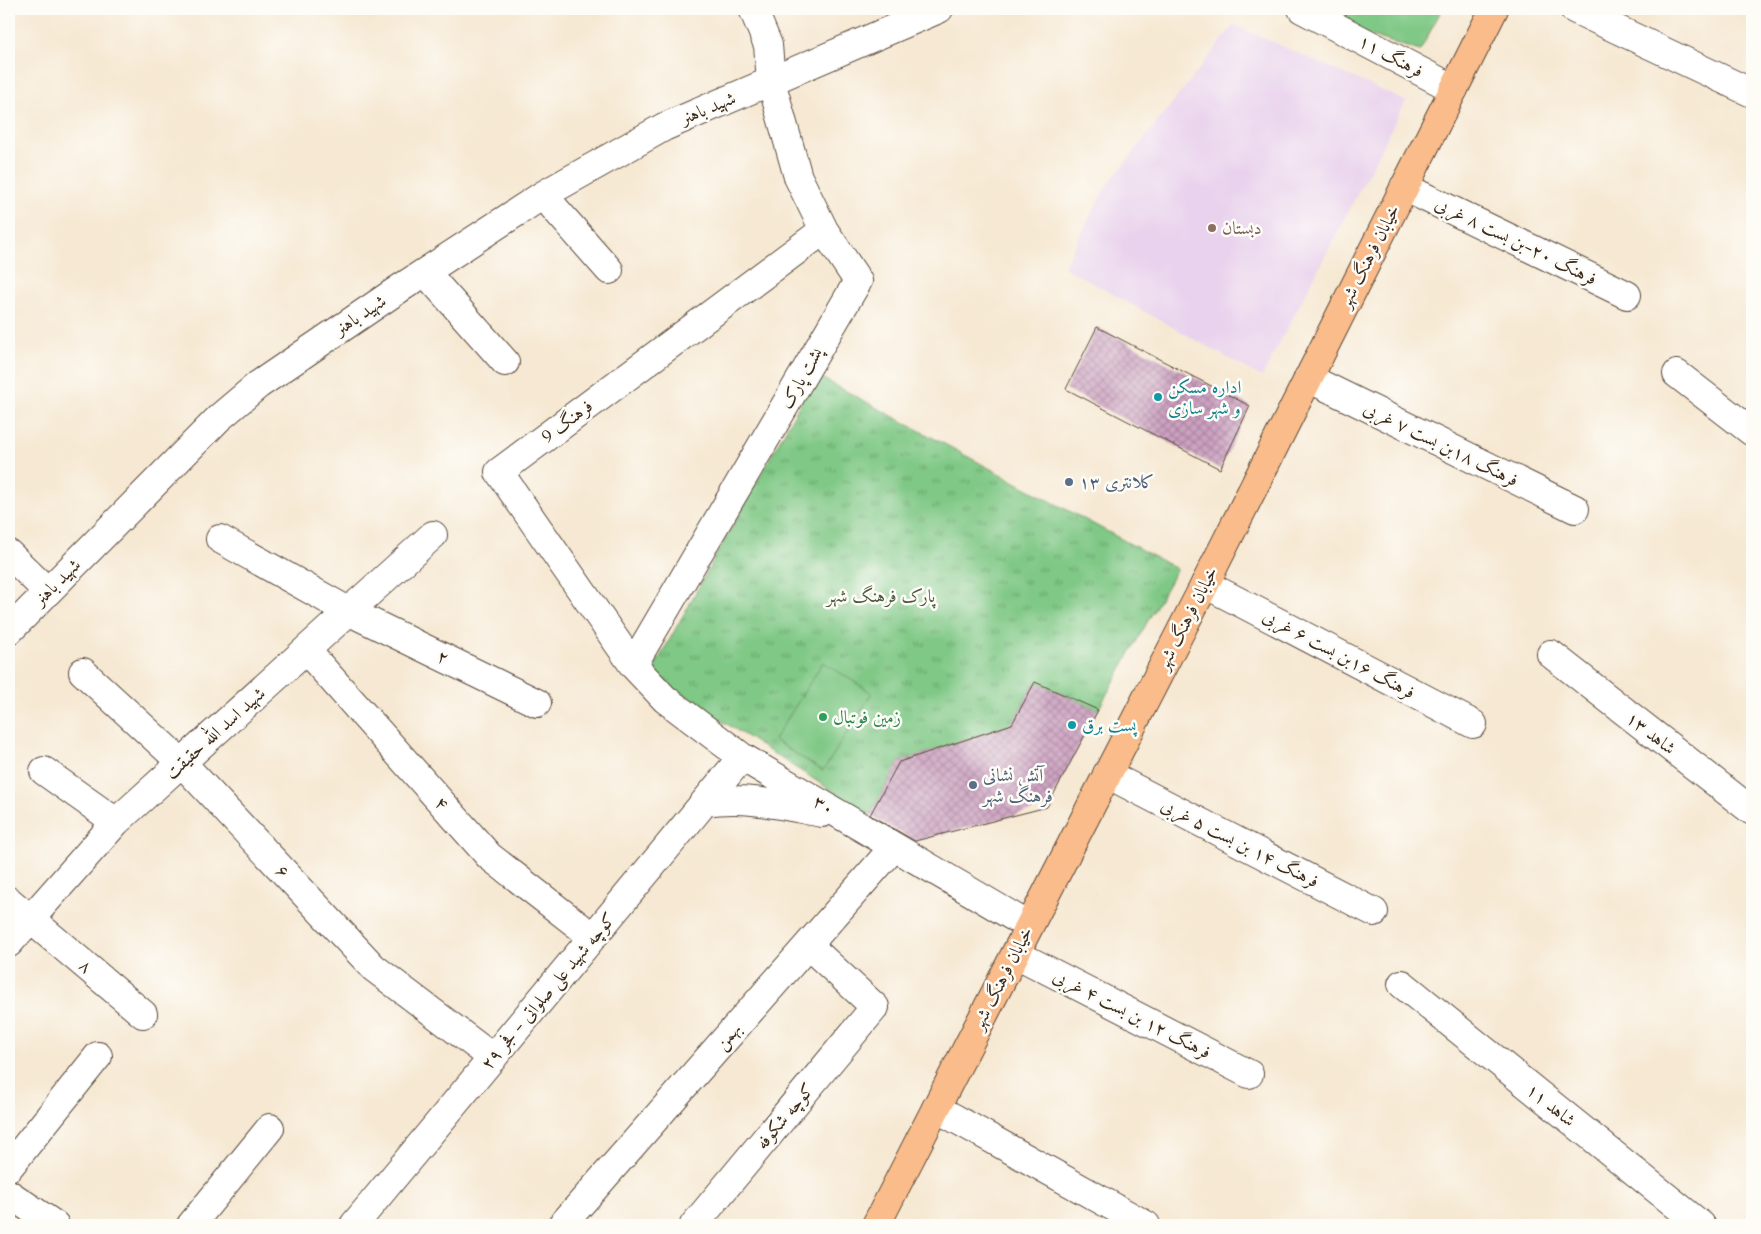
<svg xmlns="http://www.w3.org/2000/svg" width="1761" height="1234" font-family="Cardo,Amiri,serif">
<style>
.built{fill:#e9d2ed}
.park{fill:url(#park-tufts);stroke:#5d7952}
.pitch{fill:#7fc885;stroke:#5d7952}
.building{fill:url(#building-cross-hatch)}
.lines{fill:none;stroke-linecap:round;stroke-linejoin:round}
.minor-casing{stroke:#574639;stroke-width:30}
.major-casing{stroke:#574639;stroke-width:30}
.minor{stroke:#fff;stroke-width:28}
.major{stroke:#f9bc8a;stroke-width:28}
.education-dot{fill:#8d6e63;stroke:#fdfcf7;stroke-width:2}
.culture-dot{fill:#0f9aa8;stroke:#fdfcf7;stroke-width:2}
.service-dot{fill:#5c6f8a;stroke:#fdfcf7;stroke-width:2}
.leisure-dot{fill:#2e9e5b;stroke:#fdfcf7;stroke-width:2}
.labels{text-anchor:middle;stroke-width:5;stroke-linejoin:round;paint-order:stroke}
.street-label{font-size:18px;fill:#3b2a1e;stroke:#fdfcf7}
.education-label{font-size:18px;fill:#785e54;stroke:#fdfcf7;text-anchor:start}
.culture-label{font-size:18px;fill:#0d838f;stroke:#fdfcf7;text-anchor:start}
.service-label{font-size:18px;fill:#4e5e75;stroke:#fdfcf7;text-anchor:start}
.park-label{font-size:18px;fill:#4f593d;stroke:#fdfcf7}
.leisure-label{font-size:18px;fill:#27864d;stroke:#fdfcf7;text-anchor:start}
</style>
<defs>
<pattern id="park-tufts" width="24" height="20" patternUnits="userSpaceOnUse" patternTransform="scale(1.25)"><rect width="24" height="20" fill="#7fc885"/><path d="M3 7l-1-3M5 7V3M7 7l1-3M15 17l-1-3M17 17v-4M19 17l1-3" fill="none" stroke="#69a36c"/></pattern>
<pattern id="building-cross-hatch" width="8" height="8" patternUnits="userSpaceOnUse" patternTransform="scale(1.25)"><rect width="8" height="8" fill="#cca1c1"/><path d="M0 0l8 8M0 8l8-8" fill="none" stroke="#a7839c"/></pattern>
</defs>
<rect width="100%" height="100%" fill="#fdfcf7"/>
<filter id="ink" filterUnits="userSpaceOnUse"><feTurbulence type="fractalNoise" baseFrequency=".02" numOctaves="2"/><feDisplacementMap in="SourceGraphic" scale="10" xChannelSelector="R" yChannelSelector="G"/><feConvolveMatrix kernelMatrix="1 2 1 2 8 2 1 2 1" color-interpolation-filters="sRGB"/></filter>
<filter id="wash" filterUnits="userSpaceOnUse"><feTurbulence type="fractalNoise" baseFrequency=".0096" numOctaves="4" result="noise"/><feDisplacementMap in="SourceGraphic" scale="20" xChannelSelector="R" yChannelSelector="G"/><feGaussianBlur stdDeviation="1.12" result="paint"/><feColorMatrix in="noise" values="0 0 0 0 0 0 0 0 0 0 0 0 0 0 0 0 0 1.4 0 .05"/><feComposite in="paint" operator="in"/></filter>
<g filter="url(#wash)">
<rect width="100%" height="100%" fill="#f6e8d2"/>
<path class="built" d="M1234,25L1406,101L1262,377L1064,267L1104,190Z"/>
<path class="park" d="M816,375L1177,569L1098,710L1035,682L1012,724L899,762L870,815L650,675Z"/>
<path class="pitch" d="M1331,9H1442L1420,51L1362,33Z
M823,662L872,693L823,771L774,740Z"/>
<g id="blocks">
<path class="building" d="M1097,327L1250,406L1220,469L1066,389Z
M1035,682L1098,710L1047,807L915,841L870,815L899,762L1012,724Z"/>
</g>
</g>
<g filter="url(#ink)">
<use href="#blocks" fill-opacity="0" stroke="#574639" stroke-width="1"/>
<g class="lines">
<g class="minor-casing">
<path id="minor" d="M1302,9L1454,89
M1574,9L1752,93
M1404,187L1627,295
M543,195L609,270
M824,230L499,472L633,665L665,699L742,757L1029,926
M426,273L505,362
M1677,374L1752,432
M1308,378L1575,509
M220,539L350,612L537,703
M9,554L47,591
M1205,584L1473,724
M9,631L219,418L258,385L399,289L543,195L664,127L939,9
M307,651L489,856L593,937
M1551,654L1752,811
M633,665L858,281L824,230L798,177L771,81L768,45L753,9
M83,672L182,763L374,968L493,1058
M44,771L116,822
M1107,774L1374,912
M705,802C748,796 780,805 822,813
M9,901L143,1014
M9,943L116,822L433,535
M1016,954L1249,1074
M1402,984L1701,1225
M936,1108L1146,1225
M9,1167L98,1056
M9,1194L55,1225
M191,1225L270,1128
M354,1225L742,757
M562,1225L894,847
M694,1225L875,1007L808,945"/>
</g>
<g class="major-casing">
<path id="major" d="M876,1225L1205,584L1494,9"/>
</g>
<use href="#minor" class="minor"/>
<use href="#major" class="major"/>
</g>
</g>
<circle class="education-dot" cx="1212" cy="228" r="5"/>
<g class="culture-dot">
<circle cx="1158" cy="397" r="5"/>
<circle cx="1072" cy="725" r="5"/>
</g>
<g class="service-dot">
<circle cx="1069" cy="482" r="5"/>
<circle cx="973" cy="785" r="5"/>
</g>
<circle class="leisure-dot" cx="823" cy="717" r="5"/>
<g class="labels">
<g class="street-label">
<text transform="translate(1391 56) rotate(28)" y="6">فرهنگ ۱۱</text>
<text transform="translate(708 108) rotate(-23)" y="6">شهید باهنر</text>
<text transform="translate(1516 241) rotate(26)" y="6">فرهنگ ۲۰-بن بست ۸ غربی</text>
<text transform="translate(1369 256) rotate(-63)" y="6">خیابان فرهنگ شهر</text>
<text transform="translate(360 315) rotate(-34)" y="6">شهید باهنر</text>
<text transform="translate(801 378) rotate(-60)" y="6">پشت پارک</text>
<text transform="translate(567 421) rotate(-37)" y="6">فرهنگ 9</text>
<text transform="translate(1441 444) rotate(26)" y="6">فرهنگ ۱۸بن بست ۷ غربی</text>
<text transform="translate(57 582) rotate(-45)" y="6">شهید باهنر</text>
<text transform="translate(1187 618) rotate(-63)" y="6">خیابان فرهنگ شهر</text>
<text transform="translate(1339 654) rotate(28)" y="6">فرهنگ ۱۶بن بست ۶ غربی</text>
<text transform="translate(443 657) rotate(26)" y="6">۲</text>
<text transform="translate(215 733) rotate(-42)" y="6">شهید اسد الله حقیقت</text>
<text transform="translate(1651 733) rotate(38)" y="6">شاهد ۱۳</text>
<text transform="translate(442 803) rotate(49)" y="6">۴</text>
<text transform="translate(824 805) rotate(31)" y="6">۳۰</text>
<text transform="translate(1240 843) rotate(27)" y="6">فرهنگ ۱۴ بن بست ۵ غربی</text>
<text transform="translate(283 871) rotate(47)" y="6">۶</text>
<text transform="translate(86 966) rotate(41)" y="6">۸</text>
<text transform="translate(1002 978) rotate(-63)" y="6">خیابان فرهنگ شهر</text>
<text transform="translate(548 991) rotate(-50)" y="6">کوچه شهید علی صلواتی - فجر ۲۹</text>
<text transform="translate(1132 1014) rotate(27)" y="6">فرهنگ ۱۲ بن بست ۴ غربی</text>
<text transform="translate(728 1036) rotate(-49)" y="6">بهمن</text>
<text transform="translate(1551 1105) rotate(39)" y="6">شاهد ۱۱</text>
<text transform="translate(785 1116) rotate(-50)" y="6">کوچه شکوفه</text>
</g>
<g class="education-label">
<text x="1222" y="234">دبستان</text>
</g>
<g class="culture-label">
<text x="1168" y="393">اداره مسکن<tspan x="1168" dy="21">و شهر سازی</tspan></text>
<text x="1082" y="731">پست برق</text>
</g>
<g class="service-label">
<text x="1079" y="488">کلانتری ۱۳</text>
<text x="983" y="781">آتش نشانی<tspan x="983" dy="21">فرهنگ شهر</tspan></text>
</g>
<g class="park-label">
<text x="881" y="602">پارک فرهنگ شهر</text>
</g>
<g class="leisure-label">
<text x="833" y="723">زمین فوتبال</text>
</g>
</g>
<rect width="1761" height="1234" fill="none" stroke="#fdfcf7" stroke-width="30"/>
</svg>
